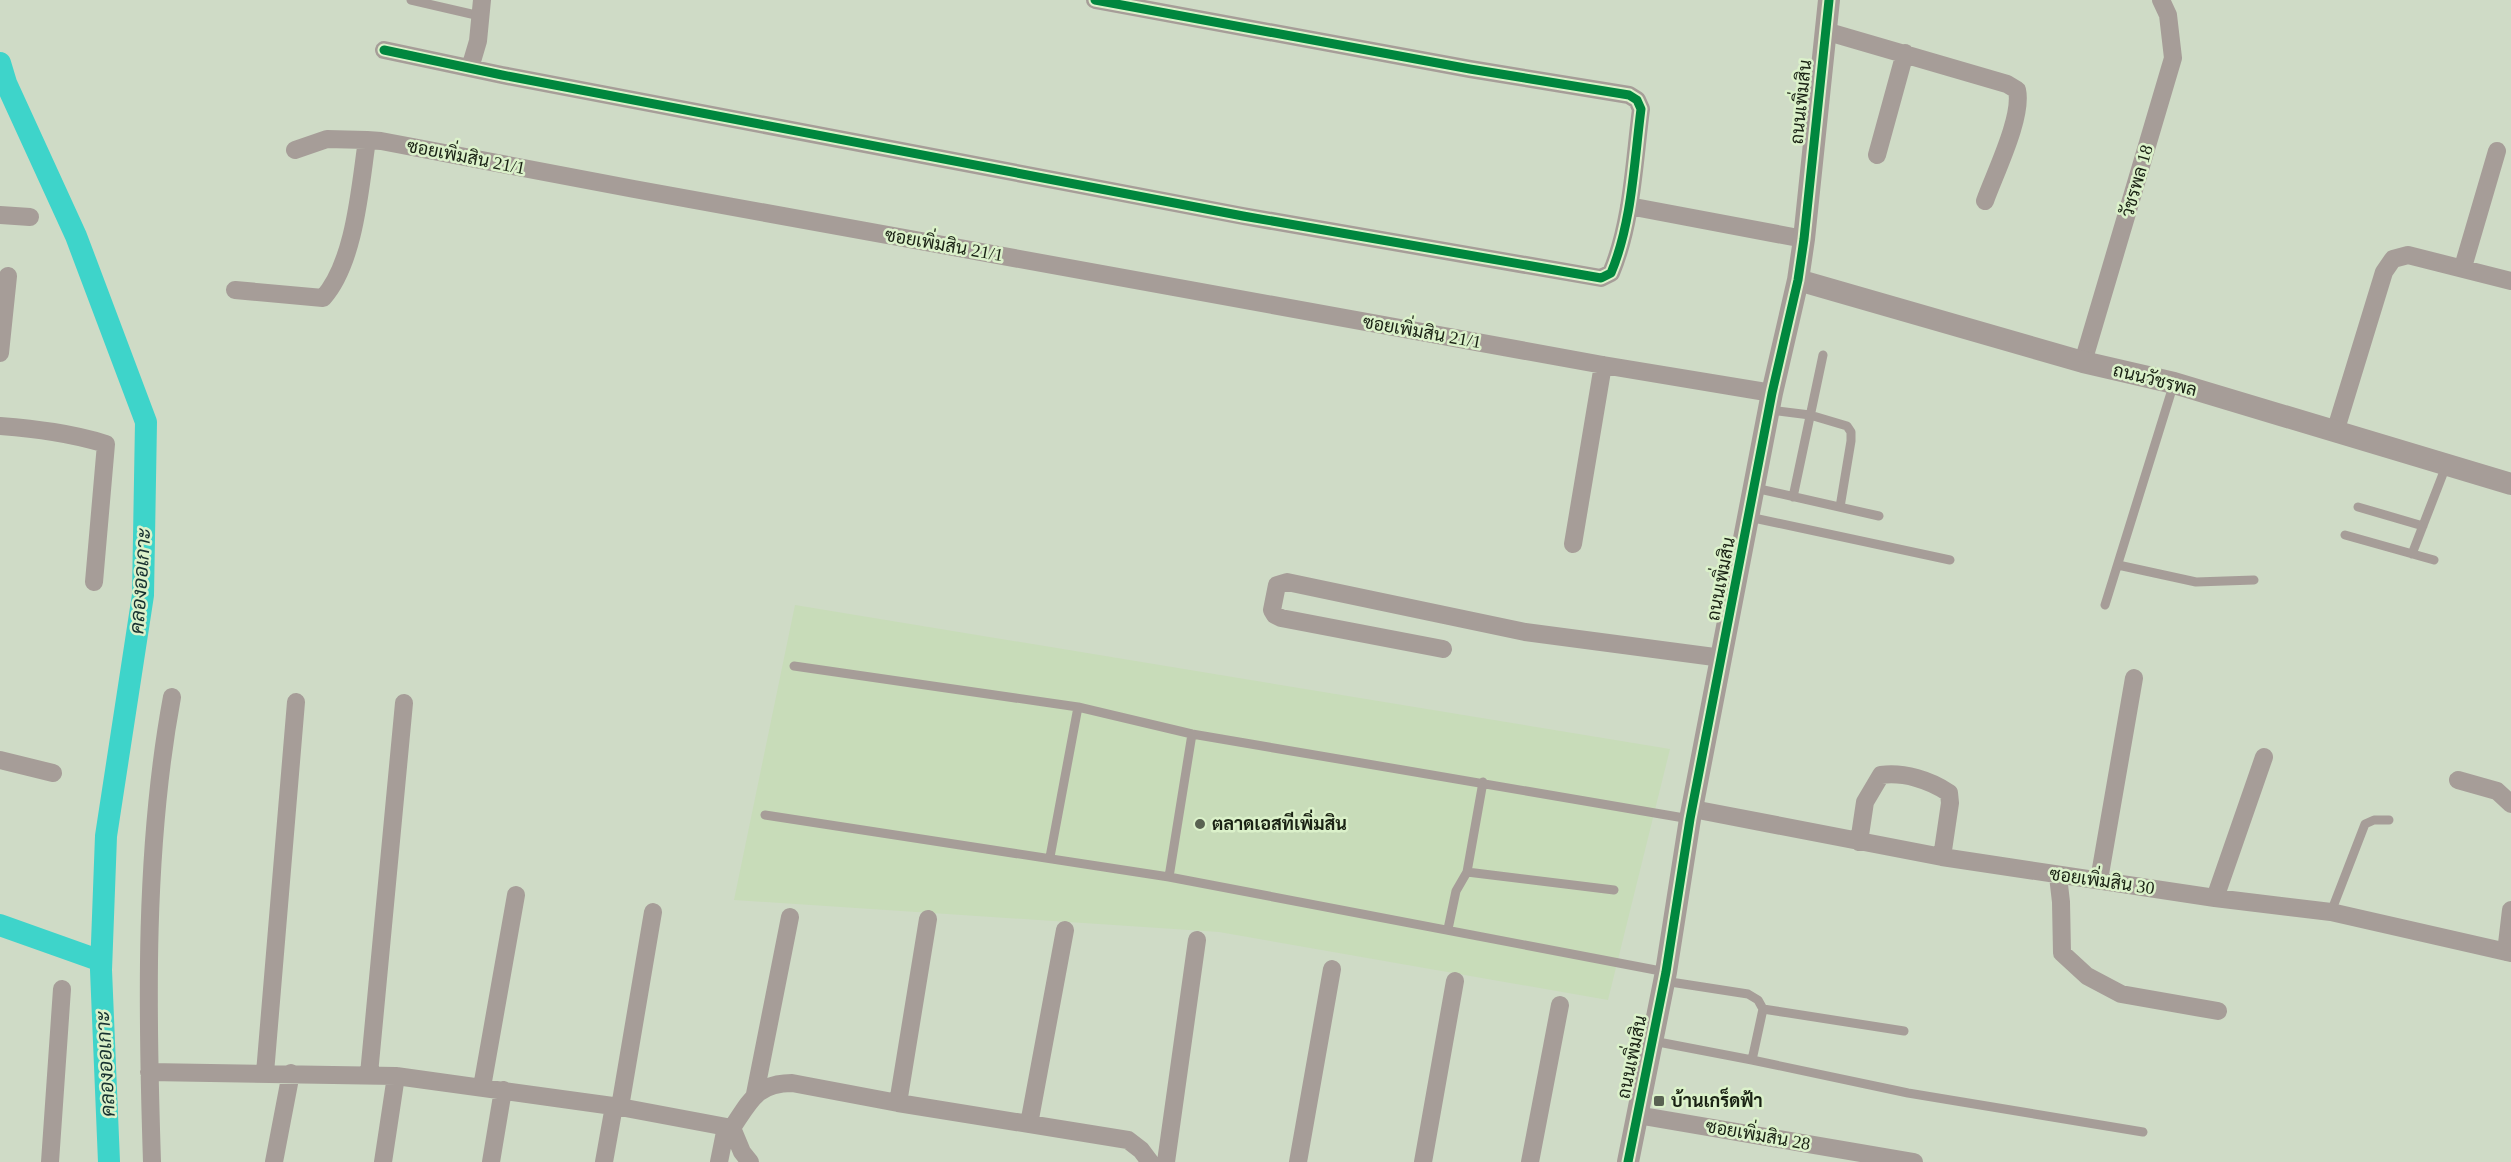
<svg xmlns="http://www.w3.org/2000/svg" width="2511" height="1162" font-family="'Times New Roman',Sarabun,serif">
<style>
.built{fill:#c8dcb9}
.lines{fill:none;stroke-linecap:round;stroke-linejoin:round}
.canal{stroke:#3ed4ca;stroke-width:22}
.service{stroke:#a69d98;stroke-width:9}
.minor{stroke:#a69d98;stroke-width:18}
.tertiary{stroke:#a69d98;stroke-width:22}
.cycleway-casing{stroke:#dbf1ca;stroke-width:13}
.cycleway{stroke:#00873e;stroke-width:9}
.poi-dot{fill:#596252;stroke:#dbf1ca;stroke-width:2}
.labels{text-anchor:middle;stroke-width:5;stroke-linejoin:round;paint-order:stroke}
.street-label{font-size:18px;fill:#192113;stroke:#dbf1ca}
.poi-label{font-size:18px;font-weight:bold;fill:#192113;stroke:#dbf1ca;text-anchor:start}
.water-label{font-size:20px;font-style:italic;fill:#173130;stroke:#dbf1ca}
</style>
<rect width="100%" height="100%" fill="#cfdbc6"/>
<path class="built" d="M795,605L1670,749L1608,1000L1219,932L734,900Z"/>
<g class="lines">
<path class="canal" d="M0,63L6,83L76,236L146,422L143,595L106,836L101,970L109,1162
M0,925L101,961"/>
<path class="service" d="M411,0L480,16
M1770,410L1810,415L1847,426L1851,432V441L1840,507
M1755,488L1879,516
M1793,497L1823,355
M2358,507L2423,526
M1749,517L1950,560
M2345,535L2434,560
M2412,554L2446,466
M2118,565L2196,582L2254,580
M2105,605L2174,383
M794,666L1078,707L1192,734L1690,819
M765,815L1169,877L1666,972
M1050,857L1078,707
M1467,872L1614,890
M1169,877L1192,734
M2331,912L2365,824L2374,820H2389
M1448,929L1456,891L1467,872L1483,782
M1664,981L1748,994L1758,1000L1763,1009L1752,1060L1908,1093L2143,1132
M1763,1009L1904,1031
M1653,1041L1752,1060"/>
<path class="minor" d="M1825,31L2007,84L2017,90C2023,117 1995,173 1985,201
M384,50L502,75L1243,216L1601,278L1611,273C1632,223 1634,163 1641,109L1637,100L1629,95L1470,69L1095,0
M470,68L478,41L482,0
M295,150L327,139L367,140
M1877,155L1905,53
M1629,206L1804,239
M0,215L30,217
M2463,267L2497,151
M235,290L323,298C355,262 360,187 367,140L381,141L634,189L1603,365L1772,393
M0,353L8,276
M2083,362L2173,58L2168,15L2161,0
M0,426C37,429 70,433 106,444L94,582
M2335,432L2384,272L2393,259L2408,255L2511,281
M1573,544L1603,365
M1443,649L1281,618L1275,615L1272,610L1277,585L1287,582L1525,632L1722,658
M0,760L53,773
M2458,780L2497,791L2511,804
M1693,809L1942,857L2215,898L2331,912L2511,953
M1859,842L1865,802L1881,775C1904,772 1930,780 1949,793L1950,803L1942,857
M2058,876L2061,902L2062,953L2087,976L2121,994L2218,1011
M2099,880L2134,678
M2215,898L2264,757
M2506,952L2511,910
M149,1072L396,1076L620,1107L732,1128
M265,1073L296,702
M369,1074L404,703
M482,1087L516,895
M755,1094L790,917
M898,1103L928,919
M620,1107L653,912
M1637,1115L1914,1162
M1029,1124L1065,930
M50,1162L62,989
M152,1162C147,1009 144,848 172,697
M274,1162L291,1073
M383,1162L396,1076
M491,1162L503,1090
M604,1162L614,1106
M719,1162L726,1127
M750,1162L742,1152L732,1128C750,1101 757,1083 792,1083L898,1103L1128,1140L1141,1150L1150,1162
M1166,1162L1197,940
M1298,1162L1332,969
M1423,1162L1455,981
M1530,1162L1560,1005"/>
<path class="tertiary" d="M1798,280L2083,362L2174,383L2511,484
M1628,1162L1666,972L1690,819L1772,393L1798,280L1804,239L1829,0"/>
<g class="cycleway-casing">
<path id="cycleway" d="M384,50L502,75L1243,216L1601,278L1611,273C1632,223 1634,163 1641,109L1637,100L1629,95L1470,69L1095,0
M1628,1162L1666,972L1690,819L1772,393L1798,280L1804,239L1829,0"/>
</g>
<use href="#cycleway" class="cycleway"/>
</g>
<g class="poi-dot">
<circle cx="1200" cy="824" r="6"/>
<rect x="1653" y="1095" width="12" height="12" rx="3"/>
</g>
<g class="labels">
<g class="street-label">
<text transform="translate(1801 102) rotate(-84)" y="6">ถนนเพิ่มสิน</text>
<text transform="translate(466 157) rotate(11)" y="6">ซอยเพิ่มสิน 21/1</text>
<text transform="translate(2137 181) rotate(-74)" y="6">วัชรพล 18</text>
<text transform="translate(944 245) rotate(10)" y="6">ซอยเพิ่มสิน 21/1</text>
<text transform="translate(1422 332) rotate(10)" y="6">ซอยเพิ่มสิน 21/1</text>
<text transform="translate(2155 380) rotate(14)" y="6">ถนนวัชรพล</text>
<text transform="translate(1721 579) rotate(-79)" y="6">ถนนเพิ่มสิน</text>
<text transform="translate(2102 881) rotate(8)" y="6">ซอยเพิ่มสิน 30</text>
<text transform="translate(1632 1057) rotate(-78)" y="6">ถนนเพิ่มสิน</text>
<text transform="translate(1758 1135) rotate(10)" y="6">ซอยเพิ่มสิน 28</text>
</g>
<g class="poi-label">
<text x="1212" y="830">ตลาดเอสทีเพิ่มสิน</text>
<text x="1671" y="1107">บ้านเกร็ดฟ้า</text>
</g>
<g class="water-label">
<text transform="translate(140 581) rotate(-86)" y="7">คลองออเกาะ</text>
<text transform="translate(105 1064) rotate(-93)" y="7">คลองออเกาะ</text>
</g>
</g>
</svg>
